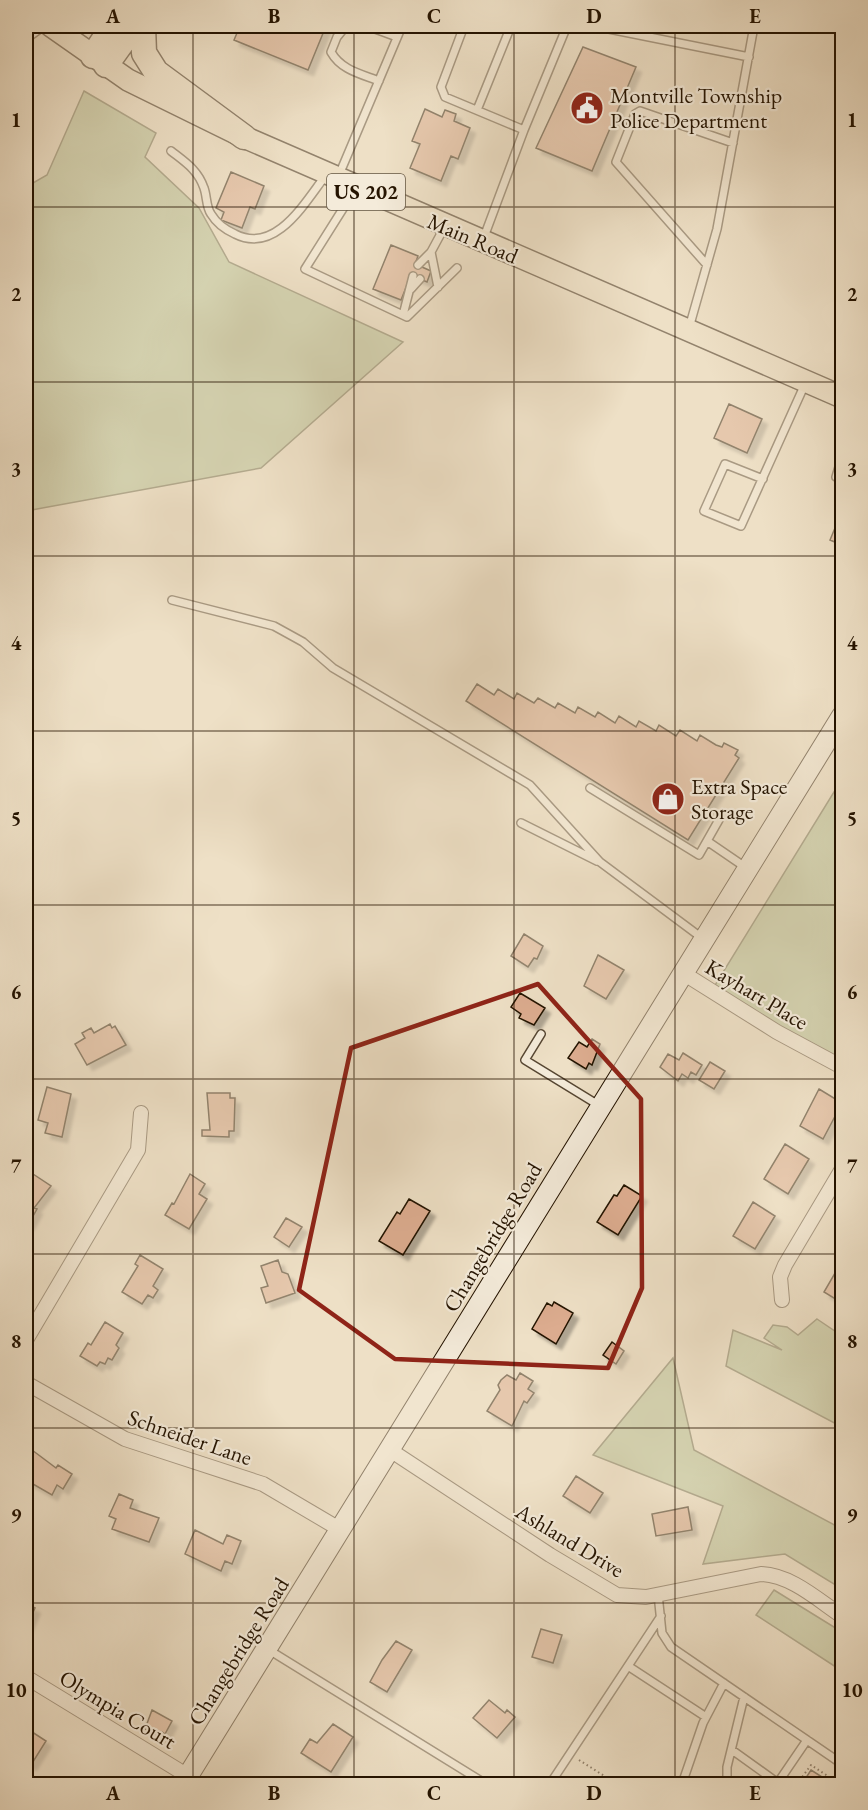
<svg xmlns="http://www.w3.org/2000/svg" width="868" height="1810" font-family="'EB Garamond',serif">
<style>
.green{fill:#b6c397;stroke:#6d6b4c;stroke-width:1.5}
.building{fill:#dcac8f;stroke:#241300;stroke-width:1.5;filter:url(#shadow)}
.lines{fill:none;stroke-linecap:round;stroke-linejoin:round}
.lane-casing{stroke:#564632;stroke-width:10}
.street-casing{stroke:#564632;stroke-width:16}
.secondary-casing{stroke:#241300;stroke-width:22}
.primary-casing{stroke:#241300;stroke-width:24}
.highway-casing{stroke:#241300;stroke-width:27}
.path{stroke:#241300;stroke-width:2;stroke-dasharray:1.5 3;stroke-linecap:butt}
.lane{stroke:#f4ebda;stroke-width:7}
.street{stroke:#f4ebda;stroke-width:14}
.secondary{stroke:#f4ebda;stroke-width:20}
.primary{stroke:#eee0c6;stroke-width:21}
.highway{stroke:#eee0c6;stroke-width:24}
.marked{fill:none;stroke:#8f2418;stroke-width:4.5;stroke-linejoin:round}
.grid{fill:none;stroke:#241300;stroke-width:1.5;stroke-opacity:0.55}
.labels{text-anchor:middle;stroke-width:4.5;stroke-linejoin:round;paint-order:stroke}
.shield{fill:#f4ebda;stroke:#625441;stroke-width:1.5}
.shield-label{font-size:21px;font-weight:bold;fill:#241300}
.poi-label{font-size:22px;fill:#241300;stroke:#f4ebda;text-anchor:start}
.street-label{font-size:22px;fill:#241300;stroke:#f4ebda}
.neatline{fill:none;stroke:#241300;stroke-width:2}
.grid-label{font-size:20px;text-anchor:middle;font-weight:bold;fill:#241300}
</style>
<defs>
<filter id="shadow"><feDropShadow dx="5.5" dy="5.5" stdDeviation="1.5" flood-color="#0004"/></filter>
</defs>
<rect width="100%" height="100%" fill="#eee0c6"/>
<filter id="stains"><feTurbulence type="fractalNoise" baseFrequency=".00333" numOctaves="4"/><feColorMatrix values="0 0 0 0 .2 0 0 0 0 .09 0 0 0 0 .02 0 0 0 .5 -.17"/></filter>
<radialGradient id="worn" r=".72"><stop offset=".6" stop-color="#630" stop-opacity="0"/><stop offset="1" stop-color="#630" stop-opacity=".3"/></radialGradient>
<path class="green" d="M84,91L156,133L145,157L199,208L229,262L403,342L261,468L26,511V187L47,175Z
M842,779V1066L709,995Z
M817,1319L842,1336V1427L726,1366L733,1330L782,1350L764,1338L773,1325L787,1327L798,1335Z
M673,1358L694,1450L842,1529V1589L785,1554L703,1564L723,1506L593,1455Z
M774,1590L842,1632V1671L756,1615Z"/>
<path class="building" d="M240,26H326L308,70L234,40Z
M583,47L636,67L592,171L536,148Z
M425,109L442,117L445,110L456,114L454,121L470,128L458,159L451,156L441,181L410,168L420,144L412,141Z
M231,172L264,186L255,209L250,207L242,228L221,220L224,212L216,208Z
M391,245L418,256L415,264L431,271L427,282L411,275L401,300L373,289Z
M729,404L762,419L747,453L714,438Z
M842,511V545L830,540Z
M477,684L494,695L498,689L514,699L517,693L534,703L538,698L555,708L558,703L575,713L578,707L595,717L598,712L615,723L619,716L636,727L639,721L656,731L659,725L676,736L680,730L697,741L700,735L716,745L722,747L724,743L738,750L735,755L739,758L688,840L466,701Z
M524,934L543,946L537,959L534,958L528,967L511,956Z
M598,955L624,970L606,999L584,986Z
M520,993L545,1008L534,1025L519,1018L521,1014L511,1007Z
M110,1024L112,1028L115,1026L126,1045L87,1065L75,1044L85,1038L82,1033L91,1028L94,1033Z
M592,1039L600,1044L592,1065L589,1063L586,1069L568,1058L579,1042L587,1047Z
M683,1053L702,1065L696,1075L691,1072L688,1078L682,1074L678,1081L660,1067L668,1054L679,1060Z
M710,1062L725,1071L714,1089L699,1080Z
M47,1087L71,1094L62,1137L45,1133L48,1123L38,1120Z
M819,1089L842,1103L823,1139L800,1126Z
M207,1093H230V1098H235L234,1131H229V1137L202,1136V1130H210Z
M785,1144L809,1159L788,1194L764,1179Z
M30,1172L51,1186L34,1208L37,1209L28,1225L26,1223V1179Z
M190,1174L205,1184L199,1194L207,1199L189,1229L165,1215L172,1203L174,1204Z
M624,1185L642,1196L618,1235L597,1222L614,1195L617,1196Z
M409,1199L430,1211L403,1255L379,1241L397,1212L400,1214Z
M753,1202L775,1216L755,1249L733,1236Z
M286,1218L302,1227L289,1247L274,1237Z
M140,1255L163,1269L153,1286L158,1290L153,1298L148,1295L142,1304L122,1292L138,1266L135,1264Z
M278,1260L282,1272L288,1274L295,1293L266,1303L261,1288L268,1286L261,1266Z
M842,1261V1303L824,1292Z
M554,1302L573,1313L556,1344L532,1329L547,1303L552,1306Z
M105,1322L123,1333L116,1345L119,1348L112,1360L108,1358L105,1364L100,1362L97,1366L80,1356L88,1343L91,1345Z
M612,1342L624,1351L616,1364L603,1355Z
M520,1373L533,1381L528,1389L534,1393L527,1403L524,1401L512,1426L487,1411L500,1390L498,1385L501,1380L507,1375L516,1380Z
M32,1450L56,1468L58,1465L72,1474L63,1489L57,1485L52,1495L26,1480V1461Z
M576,1476L603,1493L590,1513L563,1496Z
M119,1494L133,1500L130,1508L159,1518L149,1542L112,1529L116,1519L109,1516Z
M688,1507L692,1530L656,1536L652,1514Z
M195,1530L223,1544L227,1535L241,1541L232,1564L225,1561L221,1571L185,1554Z
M26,1604L35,1608L26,1628Z
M541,1629L562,1635L553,1663L532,1657Z
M396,1641L412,1650L387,1692L370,1682L382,1660Z
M489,1700L505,1713L507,1710L515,1717L497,1738L473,1718Z
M152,1710L172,1721L165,1734L162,1732L160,1737L145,1729Z
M333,1724L353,1737L331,1772L301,1753L310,1739L317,1743Z
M26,1728L46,1741L31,1765L26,1762Z
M811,1770L833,1784H802Z"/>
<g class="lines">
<g class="lane-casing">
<path id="lane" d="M346,26L337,37L331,52C341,70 361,74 379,81
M367,26L397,37
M464,26L441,87L445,97L524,130L484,237
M594,26L749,57
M26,39L44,26
M477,110L511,26
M524,130L567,26
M171,151C185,162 198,170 204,188C207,196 206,207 211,214C217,224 226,230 235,234C276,255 305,202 326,175
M339,175L402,26
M356,188L305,269L407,317L457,268
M431,252L438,287
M418,265L431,252L445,226
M707,265L616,162L635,114L640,111L733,143
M411,289L420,279
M403,315L413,276
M689,328L717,229L754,26
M842,457L836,477L842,480
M763,479L725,464L704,511L741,526L805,384
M172,600L274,626L303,642L333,668L530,785L600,862L702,938
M590,788L699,855L720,818
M521,823L597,861
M707,841L745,867
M541,1034L525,1060L600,1106
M658,1594L662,1633L671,1647L842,1764
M269,1650L486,1784
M628,1666L706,1717
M732,1750L778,1783
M550,1784L661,1616
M682,1784L703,1723L724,1683
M727,1784V1767L744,1697
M777,1784L807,1740"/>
</g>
<g class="street-casing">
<path id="street" d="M683,973L777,1032L842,1067
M782,1300L780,1277L785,1265L842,1169
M26,1340L138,1150L141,1113
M26,1383L125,1439L263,1484L341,1530
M390,1450L550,1555L617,1595L646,1597L761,1574C791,1575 818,1600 842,1616
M26,1677L188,1776"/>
</g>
<g class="secondary-casing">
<path id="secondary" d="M183,1784L842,716"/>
</g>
<g class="primary-casing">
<path id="primary" d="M51,26L128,80L244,137L842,397"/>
</g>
<g class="highway-casing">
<path id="highway" d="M143,26L144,53L156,72L244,137
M93,56L113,26
M106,65L134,26"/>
</g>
<path class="path" d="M579,1760L617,1784
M703,1782L718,1777
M797,1784L811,1765L840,1784"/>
<use href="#lane" class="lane"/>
<use href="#street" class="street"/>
<use href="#secondary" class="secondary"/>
<use href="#primary" class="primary"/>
<use href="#highway" class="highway"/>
</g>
<path d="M0 0H868V1810H0ZM538,984L641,1099L642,1288L608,1368L395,1359L299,1290L351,1048Z" fill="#eee0c6" fill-opacity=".55" fill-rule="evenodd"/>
<path class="marked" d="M538,984L641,1099L642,1288L608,1368L395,1359L299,1290L351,1048Z"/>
<path class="grid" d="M193,26V1784M354,26V1784M514,26V1784M675,26V1784M26,207H842M26,382H842M26,556H842M26,731H842M26,905H842M26,1079H842M26,1254H842M26,1428H842M26,1603H842"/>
<defs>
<g id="civic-disc" transform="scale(1.725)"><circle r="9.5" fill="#8f2418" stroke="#f4ebda"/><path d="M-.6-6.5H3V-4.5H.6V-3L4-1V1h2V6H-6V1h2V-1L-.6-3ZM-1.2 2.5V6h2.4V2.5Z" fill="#fff"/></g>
<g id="shop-disc" transform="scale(1.725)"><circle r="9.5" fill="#8f2418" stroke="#f4ebda"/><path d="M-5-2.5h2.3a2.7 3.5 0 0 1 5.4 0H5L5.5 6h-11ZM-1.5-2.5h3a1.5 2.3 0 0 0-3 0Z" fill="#fff"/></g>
</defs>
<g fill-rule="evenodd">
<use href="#civic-disc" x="587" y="108"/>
<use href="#shop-disc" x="668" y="799"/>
</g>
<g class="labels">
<rect class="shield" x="327" y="174" width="78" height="36" rx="4.5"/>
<g class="shield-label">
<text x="366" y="199">US 202</text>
</g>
<g class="poi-label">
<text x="610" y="103">Montville Township<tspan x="610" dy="25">Police Department</tspan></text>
<text x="691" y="794">Extra Space<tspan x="691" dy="25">Storage</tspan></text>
</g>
<g class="street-label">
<text transform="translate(473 238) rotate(23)" y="8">Main Road</text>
<text transform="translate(757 994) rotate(31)" y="8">Kayhart Place</text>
<text transform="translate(492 1237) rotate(-59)" y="8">Changebridge Road</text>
<text transform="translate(190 1437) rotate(19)" y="8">Schneider Lane</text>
<text transform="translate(570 1540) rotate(31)" y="8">Ashland Drive</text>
<text transform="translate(238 1651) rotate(-58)" y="8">Changebridge Road</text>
<text transform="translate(118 1709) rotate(31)" y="8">Olympia Court</text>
</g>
</g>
<rect width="868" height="1810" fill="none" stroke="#eee0c6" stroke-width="66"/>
<rect x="33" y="33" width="802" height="1744" class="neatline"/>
<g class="grid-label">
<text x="113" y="23">A</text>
<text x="274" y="23">B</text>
<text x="434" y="23">C</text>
<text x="594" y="23">D</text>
<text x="755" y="23">E</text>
<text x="16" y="127">1</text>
<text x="852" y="127">1</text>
<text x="16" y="301">2</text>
<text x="852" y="301">2</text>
<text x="16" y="476">3</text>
<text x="852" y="476">3</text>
<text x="16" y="650">4</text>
<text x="852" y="650">4</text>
<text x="16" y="825">5</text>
<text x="852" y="825">5</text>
<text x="16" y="999">6</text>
<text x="852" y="999">6</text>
<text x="16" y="1173">7</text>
<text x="852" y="1173">7</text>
<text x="16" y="1348">8</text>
<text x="852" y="1348">8</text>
<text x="16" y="1522">9</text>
<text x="852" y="1522">9</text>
<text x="16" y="1697">10</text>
<text x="852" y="1697">10</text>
<text x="113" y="1800">A</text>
<text x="274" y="1800">B</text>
<text x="434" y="1800">C</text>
<text x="594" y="1800">D</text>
<text x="755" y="1800">E</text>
</g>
<rect width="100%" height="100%" filter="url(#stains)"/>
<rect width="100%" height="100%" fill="url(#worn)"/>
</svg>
